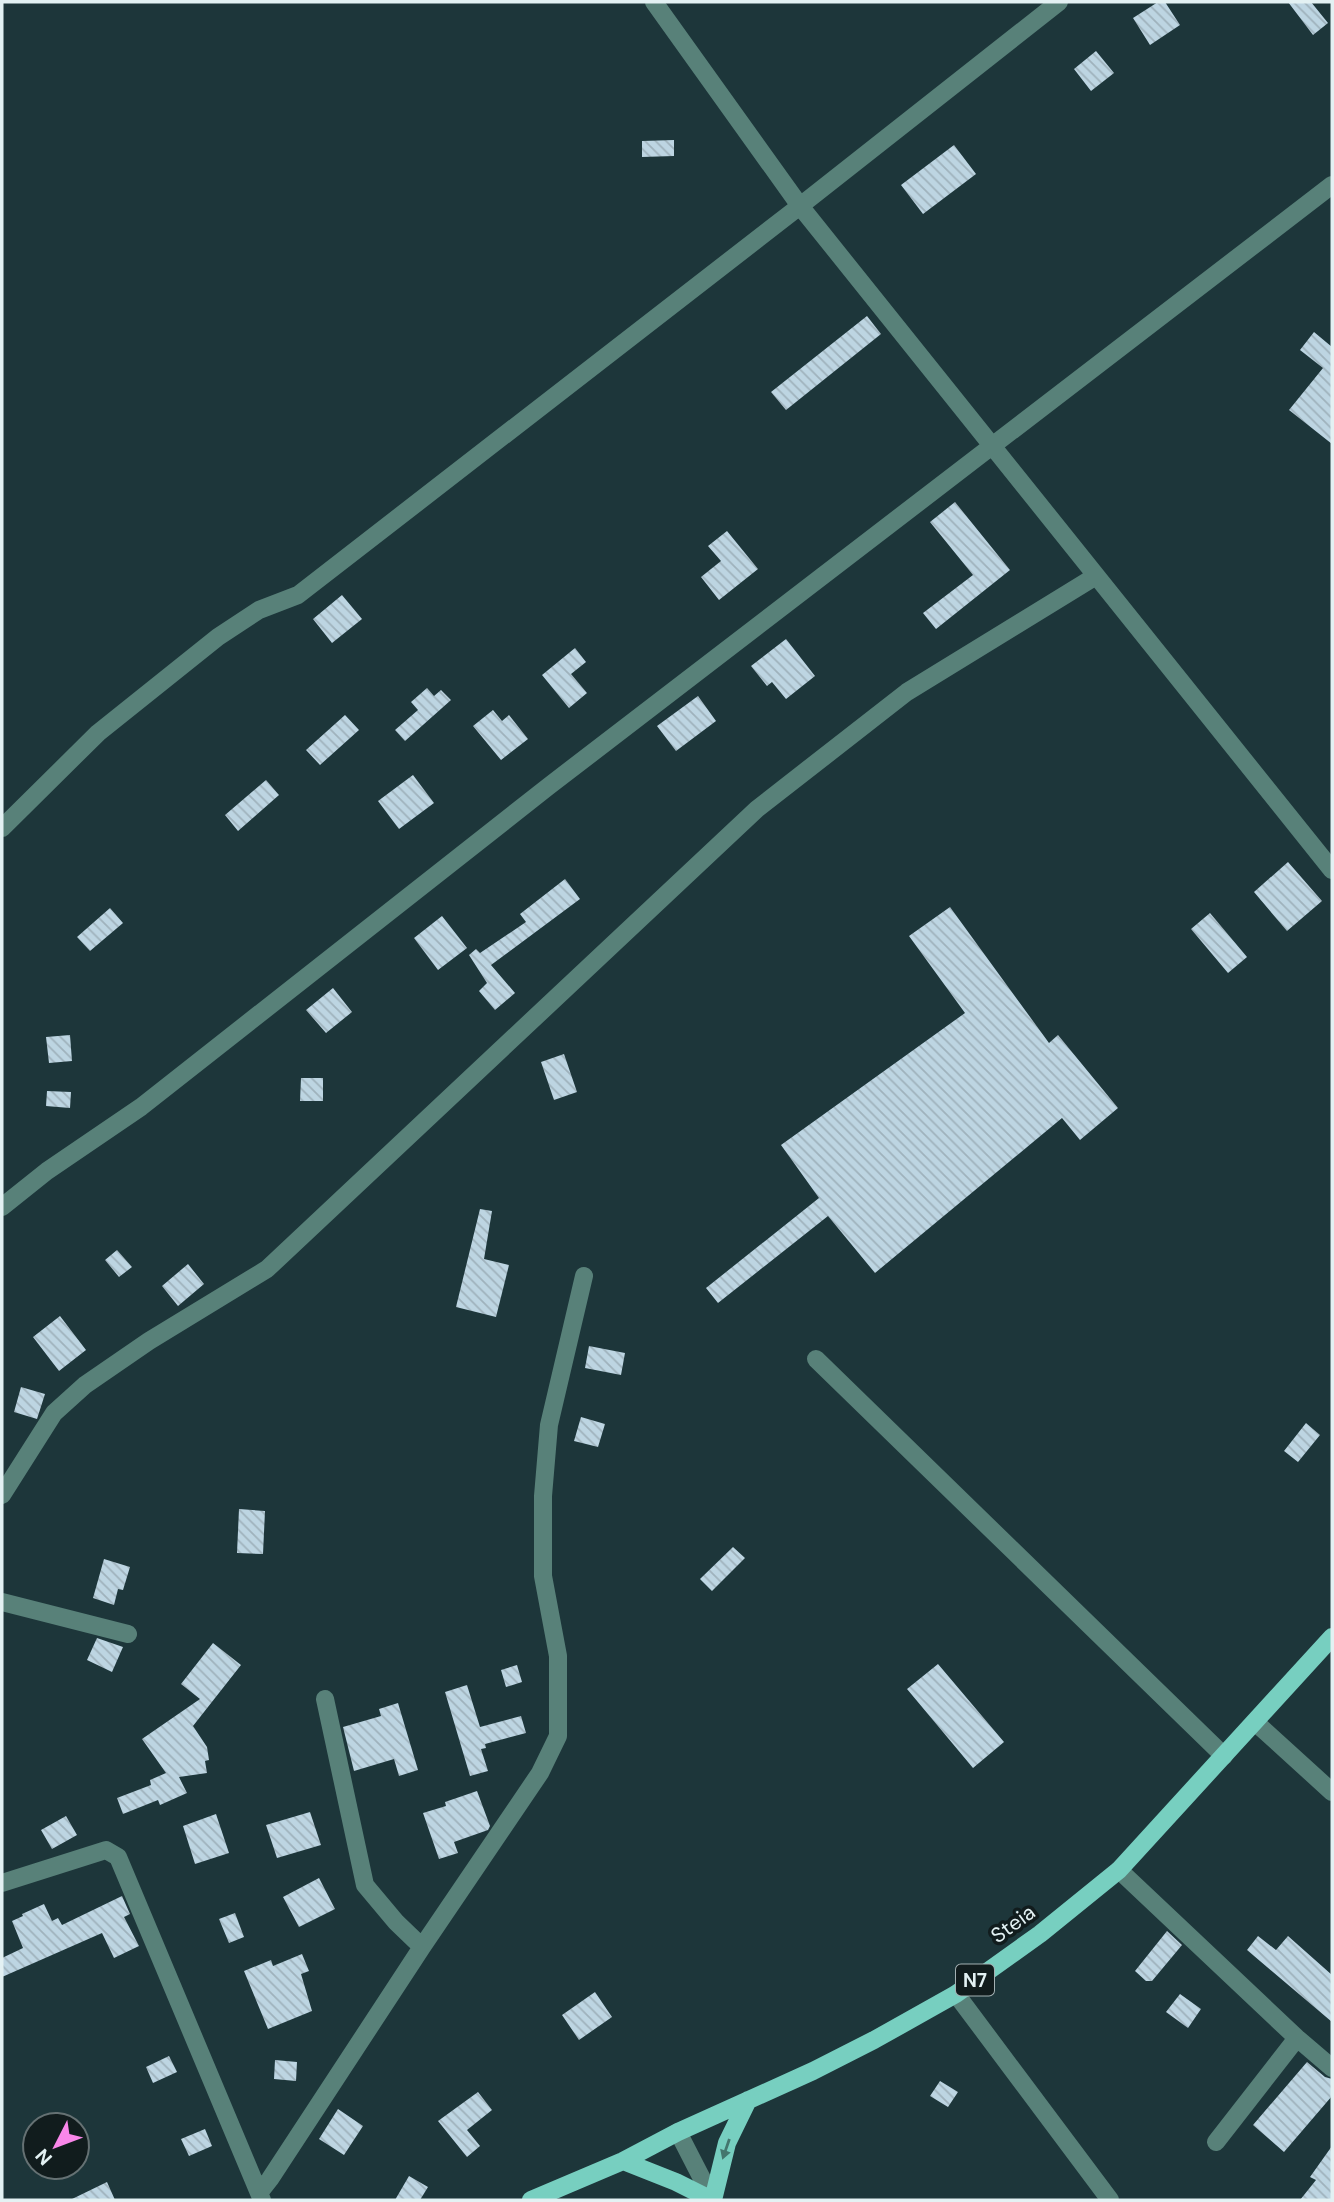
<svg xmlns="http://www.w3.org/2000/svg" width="1334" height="2202" font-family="'DM Sans',sans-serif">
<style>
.building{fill:url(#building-back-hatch)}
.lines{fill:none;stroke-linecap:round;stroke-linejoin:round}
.minor{stroke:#588179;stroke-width:18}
.major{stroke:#77cfc0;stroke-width:18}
.oneway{fill:#44766e}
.labels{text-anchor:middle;stroke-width:7;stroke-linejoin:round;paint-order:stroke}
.shield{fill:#111c1d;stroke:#a4b1b3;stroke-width:2}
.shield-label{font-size:19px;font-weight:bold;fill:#e3f1f3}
.street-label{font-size:21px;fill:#e3f1f3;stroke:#111c1d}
</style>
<defs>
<pattern id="building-back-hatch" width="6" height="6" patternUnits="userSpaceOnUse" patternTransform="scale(1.75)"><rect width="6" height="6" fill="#bdd5e2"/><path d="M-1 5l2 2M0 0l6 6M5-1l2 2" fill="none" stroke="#9fb2bc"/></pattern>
</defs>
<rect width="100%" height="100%" fill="#1d363a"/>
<path class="building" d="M1158,2H1165L1180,25L1150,45L1133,18Z
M1288,2H1311L1328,23L1313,35Z
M1096,51L1114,73L1091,91L1074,69Z
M674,140V156L642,157V141Z
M954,145L976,174L923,214L901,185Z
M867,316L881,334L786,410L771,392Z
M1314,332L1332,347V444L1289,410L1323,368L1300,350Z
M955,502L1010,570L936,629L923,613L973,575L930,522Z
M727,531L758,569L719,600L701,577L721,561L708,546Z
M342,595L362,619L332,643L313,619Z
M786,639L815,676L786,699L772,682L767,686L751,666Z
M575,648L586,662L571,674L587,693L569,708L542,675Z
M427,688L434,696L441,690L451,700L405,741L395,730L418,710L411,702Z
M698,696L716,721L676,751L657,726Z
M493,710L502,721L509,715L528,739L501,760L473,726Z
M345,715L359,730L320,765L306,750Z
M413,775L434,803L399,829L378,801Z
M266,780L279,795L238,831L225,815Z
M1288,862L1322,901L1287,931L1254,892Z
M565,879L580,899L491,965L515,993L495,1010L479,991L487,983L469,955L476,949L480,953L526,922L520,914Z
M950,907L1049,1043L1058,1035L1118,1108L1080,1140L1062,1118L875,1273L828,1216L718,1303L706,1288L819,1198L781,1145L965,1013L909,936Z
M110,908L123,923L90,951L77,937Z
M1210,913L1247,957L1228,973L1191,929Z
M442,916L467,948L438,970L414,938Z
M333,988L352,1012L326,1033L306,1010Z
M70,1035L72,1061L49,1063L46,1037Z
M564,1054L577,1092L554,1100L541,1062Z
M301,1078H323V1101H300Z
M47,1091L71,1092L70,1108L46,1106Z
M480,1209L492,1211L484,1259L509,1265L496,1317L456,1307Z
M117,1250L132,1267L119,1277L105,1260Z
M188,1264L204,1284L178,1306L162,1286Z
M60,1316L86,1350L59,1371L33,1337Z
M589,1346L625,1353L621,1375L585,1368Z
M21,1387L45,1394L37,1419L14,1412Z
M581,1417L605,1424L598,1447L574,1441Z
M1306,1423L1320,1435L1298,1462L1284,1451Z
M239,1509L265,1511L263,1554L237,1553Z
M733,1547L745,1558L712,1591L700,1579Z
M104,1559L130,1567L123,1590L118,1589L114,1605L93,1598Z
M97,1638L123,1647L112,1672L87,1660Z
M213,1643L241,1665L193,1726L207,1747L209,1760L205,1761L207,1773L179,1777L187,1793L160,1805L158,1800L123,1814L117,1798L151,1785L150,1780L166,1773L142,1739L200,1699L181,1684Z
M938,1664L1004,1742L973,1768L907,1689Z
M517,1665L522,1682L506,1687L501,1670Z
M467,1685L480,1727L521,1716L526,1733L485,1744L486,1748L481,1749L488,1771L470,1776L445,1692Z
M398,1703L418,1770L399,1776L394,1759L354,1771L343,1727L381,1716L379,1709Z
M477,1791L490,1826L488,1830L454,1842L458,1853L439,1859L423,1813L446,1806L445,1802Z
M310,1812L321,1845L277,1858L266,1825Z
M216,1814L229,1853L195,1864L183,1826Z
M66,1816L77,1835L52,1849L41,1830Z
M319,1878L335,1909L299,1927L283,1897Z
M122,1896L130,1914L124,1917L139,1946L114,1958L102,1933L2,1977V1958L23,1948L12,1921L23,1916L22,1914L44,1904L52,1921L58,1918L62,1925Z
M235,1913L244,1937L229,1943L219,1919Z
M1167,1931L1182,1945L1152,1981H1146L1135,1971Z
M1258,1936L1276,1950L1288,1936L1332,1975V2022L1247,1950Z
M302,1954L309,1971L301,1974L312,2011L268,2029L244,1971L271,1960L273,1966Z
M595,1992L612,2017L579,2040L562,2015Z
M1180,1994L1201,2009L1188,2028L1166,2012Z
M169,2056L177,2072L153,2083L146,2067Z
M275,2060L297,2062L296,2081L274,2079Z
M1307,2062L1325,2077L1332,2079V2096L1284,2152L1253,2125Z
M940,2081L958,2092L948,2107L930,2096Z
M478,2092L492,2110L467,2130L480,2146L467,2157L438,2121Z
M338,2109L363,2126L344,2155L319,2139Z
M205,2129L212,2146L189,2156L181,2139Z
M1332,2146V2200H1300L1316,2180L1310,2177Z
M409,2176L428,2187L420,2200H395Z
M107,2182L115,2200H70Z"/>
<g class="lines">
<path class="minor" d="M654,2L800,206L1332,870
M2,828L98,733L218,637L259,610L298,595L800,206L1059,2
M2,1207L47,1171L141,1107L549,786L1332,185
M816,1359L1224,1756
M2,1495L54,1413L85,1385L149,1341L267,1269L757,809L907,692L1096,576
M2,1602L128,1634
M325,1699L365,1885L396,1922L422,1947
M1255,1722L1332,1792
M1119,1870L1297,2038L1332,2068
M2,1883L106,1850L118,1857L259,2193
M956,1994L1110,2200
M678,2132L713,2200
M1216,2142L1297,2038
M262,2200L259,2193L270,2179L422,1947L540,1773L558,1736V1656L543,1576V1496L549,1425L584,1276"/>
<path class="major" d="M623,2161L676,2182L712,2200
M531,2200L623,2161L678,2132L813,2071L874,2040L956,1994L1040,1934L1119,1870L1332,1637
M713,2200L727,2143L748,2100"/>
</g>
<defs><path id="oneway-solid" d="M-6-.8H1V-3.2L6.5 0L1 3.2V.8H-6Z" transform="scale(1.75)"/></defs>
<use class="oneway" href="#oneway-solid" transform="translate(726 2149) rotate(109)"/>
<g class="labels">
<rect class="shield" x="956" y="1964.5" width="38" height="31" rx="5"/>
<g class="shield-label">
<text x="975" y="1987">N7</text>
</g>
<g class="street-label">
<text transform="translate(1013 1924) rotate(-36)" y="7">Steia</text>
</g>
</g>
<rect width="1334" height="2202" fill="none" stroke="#e3f1f3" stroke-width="7"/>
<g transform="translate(56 2146) rotate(228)"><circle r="33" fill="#111c1d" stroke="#657173" stroke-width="2"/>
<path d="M0-5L12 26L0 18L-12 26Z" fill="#f987e9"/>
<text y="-10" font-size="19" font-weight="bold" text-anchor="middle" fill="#e3f1f3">N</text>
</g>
</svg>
